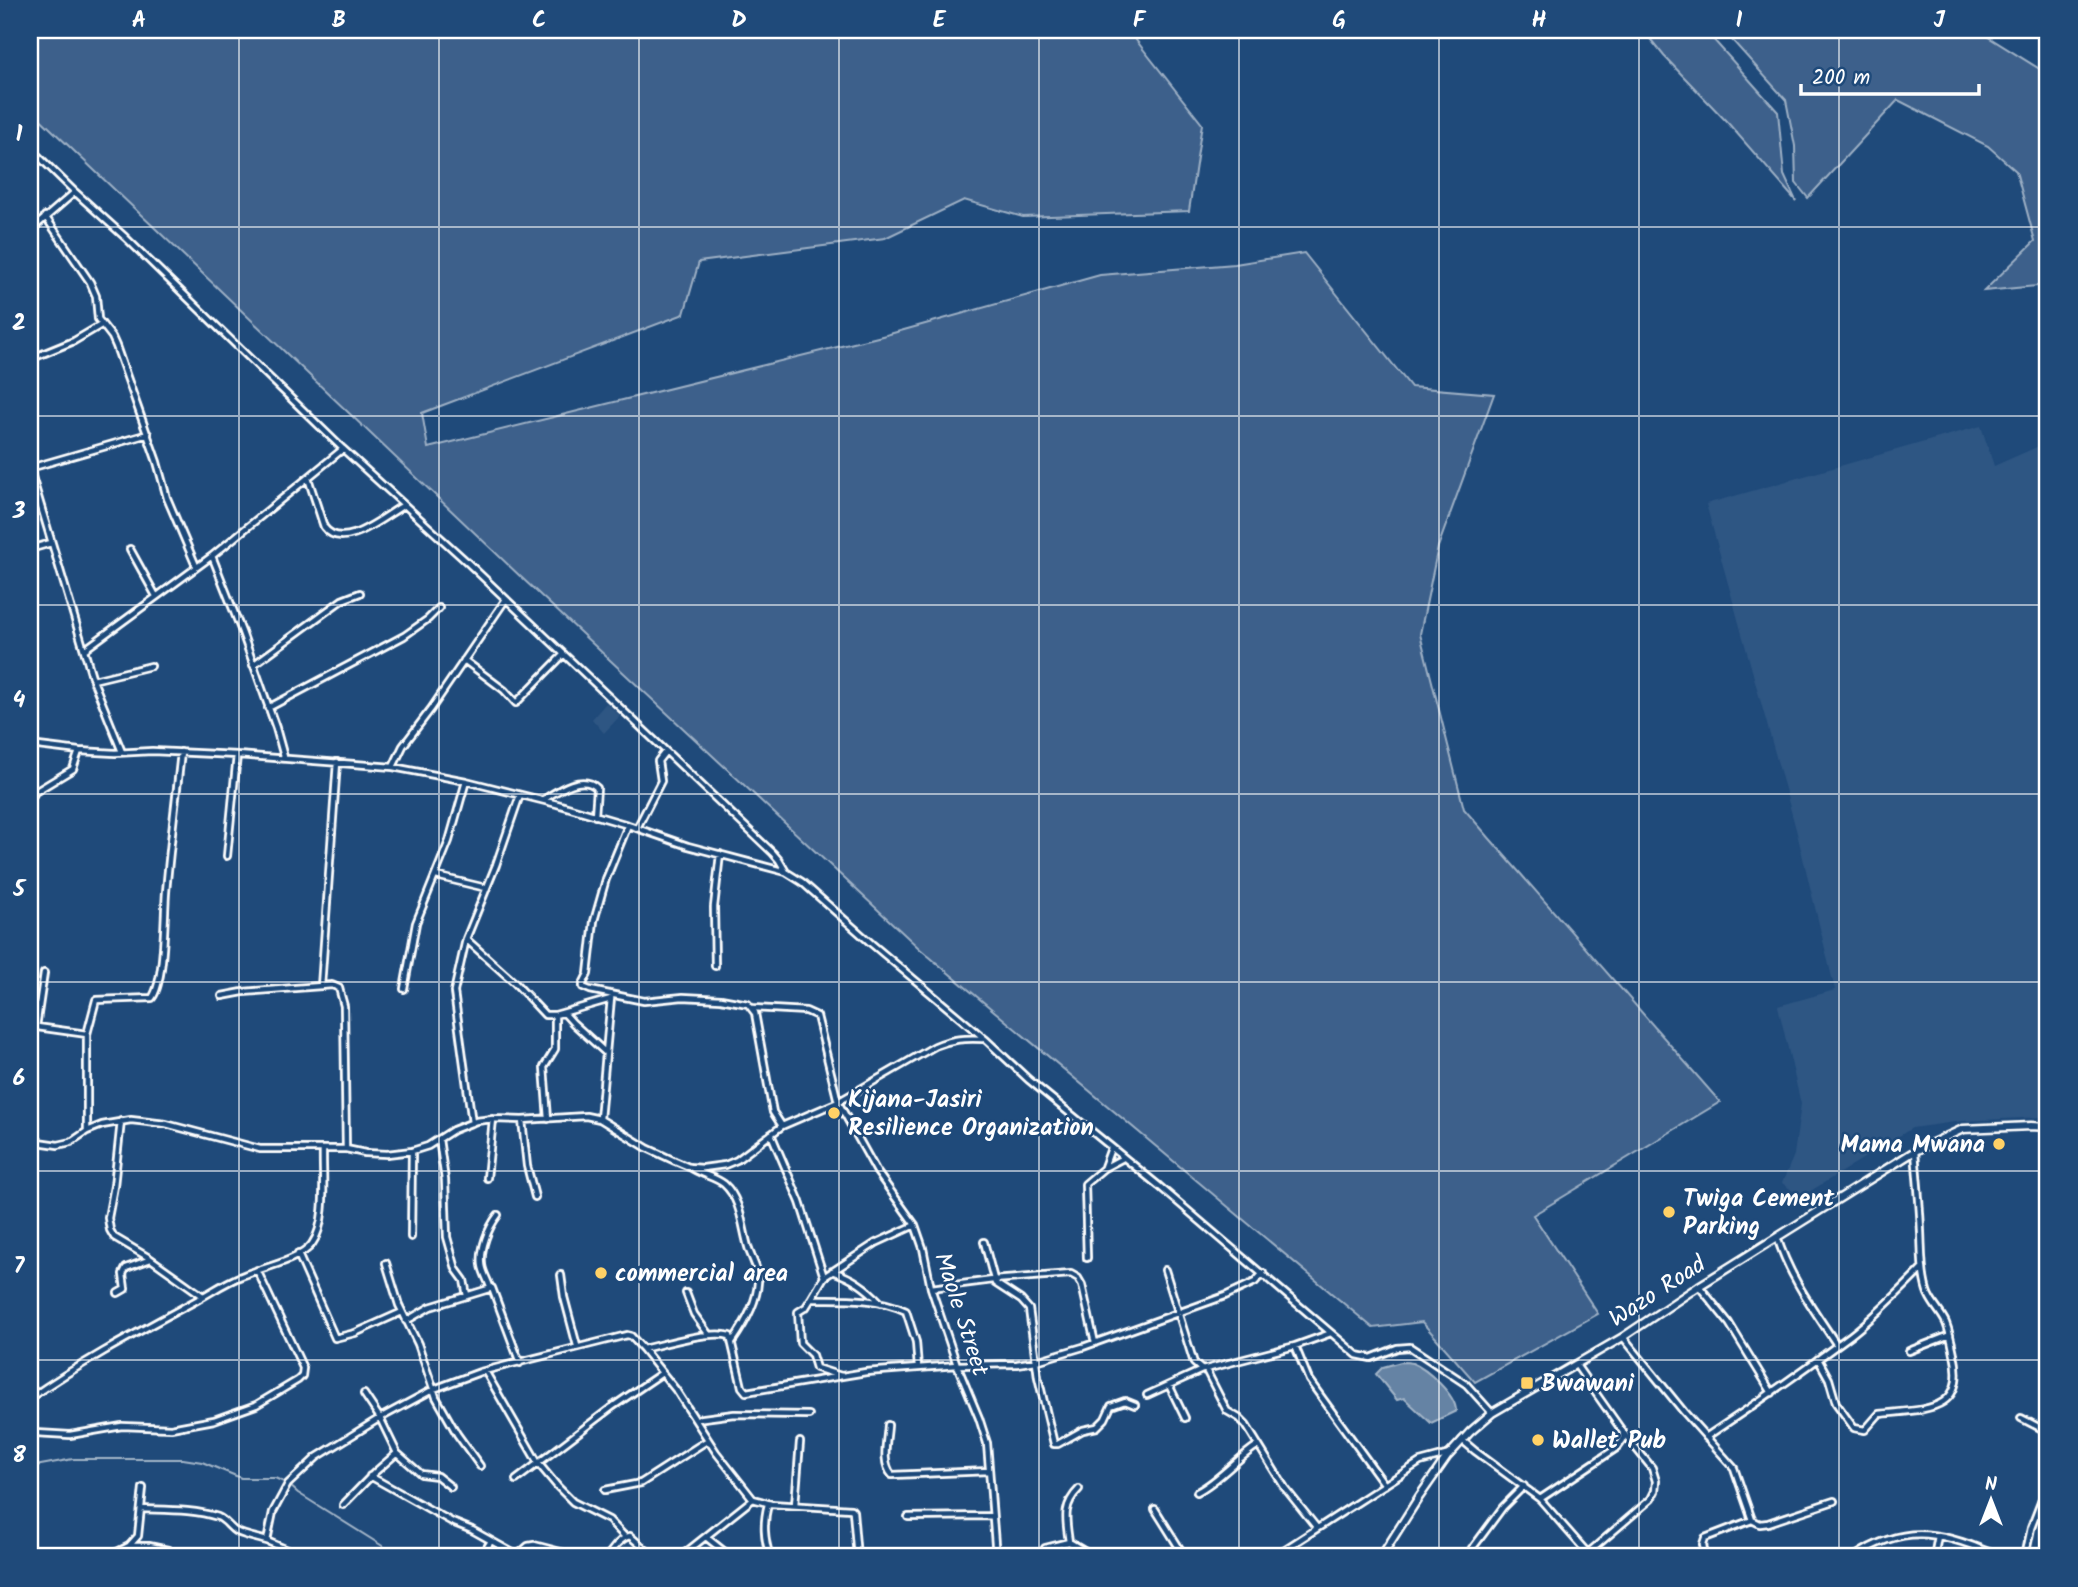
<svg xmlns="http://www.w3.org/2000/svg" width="2078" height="1587" font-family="Kalam,sans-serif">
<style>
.built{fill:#2e5683}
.green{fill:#3c618b;stroke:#9eb0c5;stroke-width:2}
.water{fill:#6583a4;stroke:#a3b5c8;stroke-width:2}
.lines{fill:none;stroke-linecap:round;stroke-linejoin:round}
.stream{stroke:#a3b5c8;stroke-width:2}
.street-casing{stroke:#fff;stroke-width:10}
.secondary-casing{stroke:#fff;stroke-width:11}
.street{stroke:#1f4a7a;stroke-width:4.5}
.secondary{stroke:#1f4a7a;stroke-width:6}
.grid{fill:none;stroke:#fff;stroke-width:2;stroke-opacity:0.55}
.poi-dot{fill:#ffd166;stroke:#1f4a7a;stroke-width:2.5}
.labels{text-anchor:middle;stroke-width:5;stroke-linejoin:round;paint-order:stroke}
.poi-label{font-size:24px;font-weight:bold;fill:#fff;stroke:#1f4a7a;text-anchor:start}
.street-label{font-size:24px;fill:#fff;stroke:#1f4a7a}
.neatline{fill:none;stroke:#fff;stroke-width:2.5}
.grid-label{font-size:23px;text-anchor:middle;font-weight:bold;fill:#fff}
</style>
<rect width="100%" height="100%" fill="#1f4a7a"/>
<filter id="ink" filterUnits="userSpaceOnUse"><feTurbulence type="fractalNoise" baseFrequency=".0143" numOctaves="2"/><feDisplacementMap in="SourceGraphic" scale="14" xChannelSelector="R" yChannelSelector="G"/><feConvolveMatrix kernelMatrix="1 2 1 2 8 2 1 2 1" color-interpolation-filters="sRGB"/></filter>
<g filter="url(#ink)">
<path class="built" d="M1981,426L1994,466L2048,442V1112L2046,1111L2041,1117L1962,1121L1912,1128L1801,1197L1782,1183L1794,1155L1801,1104L1778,1006L1835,990L1796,829L1706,504Z
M606,703L620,716L604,733L592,719Z"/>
<path class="green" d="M30,30H1128L1202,124L1189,211L1023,217L964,200L885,238L699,262L684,314L422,413L428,448L886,335L1100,275L1235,264L1304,253L1411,387L1494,394L1438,547L1420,634L1464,809L1720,1102L1533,1215L1598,1314L1475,1382L1422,1322L1373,1328L920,949L522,578L30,109Z
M1643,30H1705L1778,112L1784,175L1796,201L1728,123L1664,56Z
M1723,30H1977L2046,73L2048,75V285L1984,291L2035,241L2016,171L1988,146L1898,100L1808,198L1796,183L1795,146L1786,100Z"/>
<path class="water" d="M1401,1362C1404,1362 1408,1362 1412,1363C1427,1369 1456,1395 1456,1411L1431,1423L1404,1398L1397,1400L1376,1374L1383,1367Z"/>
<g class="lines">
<path class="stream" d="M30,1467L73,1459H183L202,1462L241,1478H275L288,1484L298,1493L400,1557"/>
<g class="street-casing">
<path id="street" d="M30,148L75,192L125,237L343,449L466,561L773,853L779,860L786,872
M45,216L90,282L96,296L98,319L112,337L116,346L157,462L167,498L196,566
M30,231L75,192
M30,359L74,341L101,325
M30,468L148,434
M30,470L93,680L122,752
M308,478L324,527C343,553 384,516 404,505
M30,549L51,543
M130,549L156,596
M212,556L242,632L276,728L284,757
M84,650L212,556L343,449
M464,660L504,690L516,703L564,654
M253,665L342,600L360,593
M93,680L151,666
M268,708L404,636L428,619L439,608
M30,745L79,751L115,753L152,751L237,755L393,767L466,781L557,804L628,825L688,846L786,872L802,882L872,944L985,1039L1029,1080L1159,1186L1357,1355L1371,1358L1397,1348L1410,1347L1466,1384L1492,1413
M337,762L321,986L332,985L339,988L344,1006L346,1149
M393,767L403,746L431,709L506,599
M30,800L35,792L73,769L79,751
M543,800C557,791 582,773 597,788L595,816
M628,825L606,879L594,921L588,974L583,984V987L590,990L644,1001L683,997L721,999L748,1004L755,1013L771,1102L773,1112L782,1126
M637,828L661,781L658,761L665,752
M227,856L237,755
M436,876L486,888
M466,939L515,983L545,1015H555L611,999
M715,966L714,907L720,854
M404,989L416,923L449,841L466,781
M222,996L243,992L321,986
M753,1008L806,1011L817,1016L838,1102L877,1172L915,1225L923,1248L931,1288L957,1365L979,1418L987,1443L996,1557
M564,1013L573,1023L606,1053
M30,1026L87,1034
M36,1027L44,973
M548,1119L544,1067L555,1049V1015
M600,1119L611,998
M522,1120L527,1166L535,1197
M121,1121L114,1186L108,1218L110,1230L114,1237L151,1259L203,1296
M472,1123L454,992L466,939L496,865L520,795
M87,1131V1034L96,1000L152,998C165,981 164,916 166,892C170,845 176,799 181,752
M771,1134L800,1202L824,1277
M30,1138L38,1142L58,1145L71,1142L87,1131L102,1125L131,1120L166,1124L260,1149H346L365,1153L387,1154L412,1151L428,1146L453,1130L476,1121L493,1119L522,1120L586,1116L600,1119L647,1148L675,1161L689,1167L703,1168L725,1165L737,1160L782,1126L838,1102L935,1046C952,1039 965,1038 983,1039
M439,1139L445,1180L447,1237L456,1269L464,1280L467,1296
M690,1167C701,1175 714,1176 724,1184C742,1200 742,1229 749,1250C753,1261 759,1270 758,1282C757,1302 744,1325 732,1342
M1104,1167L1111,1148
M487,1178L493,1119
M915,1225L876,1243L824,1277L811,1299C841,1299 878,1297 906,1311L916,1342L918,1368
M411,1237L412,1151
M1777,1237C1790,1278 1814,1310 1837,1345
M984,1242L995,1283L1021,1300L1029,1309L1038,1377L1054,1444H1058L1083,1430L1097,1427L1105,1419L1111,1406L1125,1401L1135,1405
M298,1254L335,1338L355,1333L402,1312
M1087,1258L1085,1184L1104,1168L1123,1158
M386,1263L399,1305L418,1344L436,1397L457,1434L480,1466
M1165,1270L1194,1363L1202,1370L1295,1346L1331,1333
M832,1271C853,1278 866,1287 881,1303
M561,1275L564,1297L577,1346
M1699,1286L1729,1323L1772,1393
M490,1287C488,1280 483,1273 482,1265C480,1249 488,1228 498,1215
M931,1288L993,1280L1071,1274L1078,1278L1082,1285L1095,1343
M118,1293L125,1289L123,1274L126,1268L151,1259
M686,1293L694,1314L709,1335
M811,1299L806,1307L798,1312L800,1343L812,1355L816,1368L841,1376
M406,1321L430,1307L492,1288L520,1363
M1623,1337L1684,1412L1734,1468L1752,1520L1760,1524L1768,1523L1834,1501
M1295,1346L1309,1380L1385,1485
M643,1349C664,1344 710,1330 730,1336L742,1387L746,1392L866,1372L957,1365L1017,1364L1036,1361L1083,1347L1225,1296L1255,1282L1263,1273
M1909,1351L1950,1335
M1818,1359L1829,1379L1836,1403L1854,1428L1865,1430L1879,1414C1922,1409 1968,1414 1954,1354C1952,1344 1950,1333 1946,1323C1941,1312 1930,1302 1927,1291C1921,1272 1922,1251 1921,1232C1920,1205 1917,1178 1915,1151
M1576,1365L1623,1432L1652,1468L1656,1481L1655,1491L1651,1499L1588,1553
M1206,1370L1227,1411L1239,1418L1246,1425L1285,1488L1317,1528
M485,1371L538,1463L558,1487L573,1502L609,1520L625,1537
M1169,1385L1185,1418
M364,1394L380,1418L397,1453L421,1474L437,1476L451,1487
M1147,1395L1202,1370
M30,1398C83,1361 140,1331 197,1300C213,1291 227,1281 244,1275C262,1268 301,1260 312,1244C328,1222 322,1175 323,1149
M2021,1418L2048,1432
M696,1419L734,1414L809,1415
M888,1425C887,1441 881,1463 892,1475L989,1471
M30,1430L36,1433L70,1435L122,1426L171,1428L214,1420L256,1405L298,1380L302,1376L303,1368L257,1270
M1706,1437C1756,1404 1804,1370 1851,1335C1877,1315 1900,1291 1922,1269
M1462,1440L1475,1451L1540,1499L1591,1557
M370,1476L452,1522L472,1530L515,1554H519L528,1546L534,1545L580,1557
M516,1480L612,1407L662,1373
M605,1490L641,1483L708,1440
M1197,1492C1220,1480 1236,1459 1258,1445
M1540,1499L1618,1447L1623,1440V1433
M768,1504C763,1523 764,1538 770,1557
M343,1505L374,1473L397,1453
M795,1505L800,1442
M141,1509C166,1510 194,1509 218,1517C225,1520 229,1527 235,1531C245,1536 257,1538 267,1541
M1155,1509L1185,1557
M908,1517L992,1516
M706,1537L731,1557
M1069,1542C1066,1520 1062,1506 1079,1489
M129,1546H149L168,1550
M1045,1548L1069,1542L1084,1551L1090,1557
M1472,1548L1480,1557
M290,1551L314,1557
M113,1557V1554L129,1546L138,1536L143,1488
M288,1557L290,1551L267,1541L273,1512L288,1484L317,1457L380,1418L434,1389L480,1372L627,1335L631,1336L643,1349L676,1390L716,1452L753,1499L771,1504L851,1509L853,1511L857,1557
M481,1557L491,1541
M607,1557C613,1549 620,1538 630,1536L654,1557
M680,1557L753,1499
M1273,1557L1420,1462L1450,1454
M1466,1557L1503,1507L1524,1486
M1705,1557L1703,1544L1705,1538L1752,1520
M1854,1557C1908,1520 1945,1534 2001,1557
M1934,1557L1938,1536
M2025,1557L2031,1528L2048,1484"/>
</g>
<g class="secondary-casing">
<path id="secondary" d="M1381,1557L1419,1497L1447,1457L1470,1432L1492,1413L1623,1337L1699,1286L1915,1151L1963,1129L2031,1126L2048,1127"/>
</g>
<use href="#street" class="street"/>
<use href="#secondary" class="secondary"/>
</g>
</g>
<path class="grid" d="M239,30V1557M439,30V1557M639,30V1557M839,30V1557M1039,30V1557M1239,30V1557M1439,30V1557M1639,30V1557M1839,30V1557M30,227H2048M30,416H2048M30,605H2048M30,794H2048M30,982H2048M30,1171H2048M30,1360H2048"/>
<g class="poi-dot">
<circle cx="834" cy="1113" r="7"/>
<circle cx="1999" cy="1144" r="7"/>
<circle cx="1669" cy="1212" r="7"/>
<circle cx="601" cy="1273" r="7"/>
<rect x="1520" y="1376" width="14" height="14" rx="3.5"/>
<circle cx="1538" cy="1440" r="7"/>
</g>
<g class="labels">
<g class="poi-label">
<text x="848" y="1107">Kijana-Jasiri<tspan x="848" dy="28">Resilience Organization</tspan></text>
<text x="1985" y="1152" text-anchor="end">Mama Mwana</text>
<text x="1683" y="1206">Twiga Cement<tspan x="1683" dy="28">Parking</tspan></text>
<text x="615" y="1281">commercial area</text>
<text x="1541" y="1391">Bwawani</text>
<text x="1552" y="1448">Wallet Pub</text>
</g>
<g class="street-label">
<text transform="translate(1657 1291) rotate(-33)" y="8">Wazo Road</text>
<text transform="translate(962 1314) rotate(72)" y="8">Maole Street</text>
</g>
</g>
<rect width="2078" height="1587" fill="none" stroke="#1f4a7a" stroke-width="77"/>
<g transform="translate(1991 1500)" stroke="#1f4a7a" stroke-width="5" paint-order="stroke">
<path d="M0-5L12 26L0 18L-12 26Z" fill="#ffffff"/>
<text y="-10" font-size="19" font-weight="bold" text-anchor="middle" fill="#ffffff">N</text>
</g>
<path d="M1801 84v10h178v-10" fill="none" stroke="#ffffff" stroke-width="3.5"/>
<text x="1812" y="84" font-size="21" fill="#ffffff" stroke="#1f4a7a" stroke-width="5" paint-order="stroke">200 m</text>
<rect x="38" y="38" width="2001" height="1510" class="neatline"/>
<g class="grid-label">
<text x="139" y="27">A</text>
<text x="339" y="27">B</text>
<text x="539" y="27">C</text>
<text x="739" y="27">D</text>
<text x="939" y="27">E</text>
<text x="1139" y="27">F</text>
<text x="1339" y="27">G</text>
<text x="1539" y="27">H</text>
<text x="1739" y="27">I</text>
<text x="1939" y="27">J</text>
<text x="19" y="141">1</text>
<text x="19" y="330">2</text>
<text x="19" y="518">3</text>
<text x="19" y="707">4</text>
<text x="19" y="896">5</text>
<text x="19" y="1085">6</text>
<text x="19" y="1273">7</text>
<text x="19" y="1462">8</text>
</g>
</svg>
